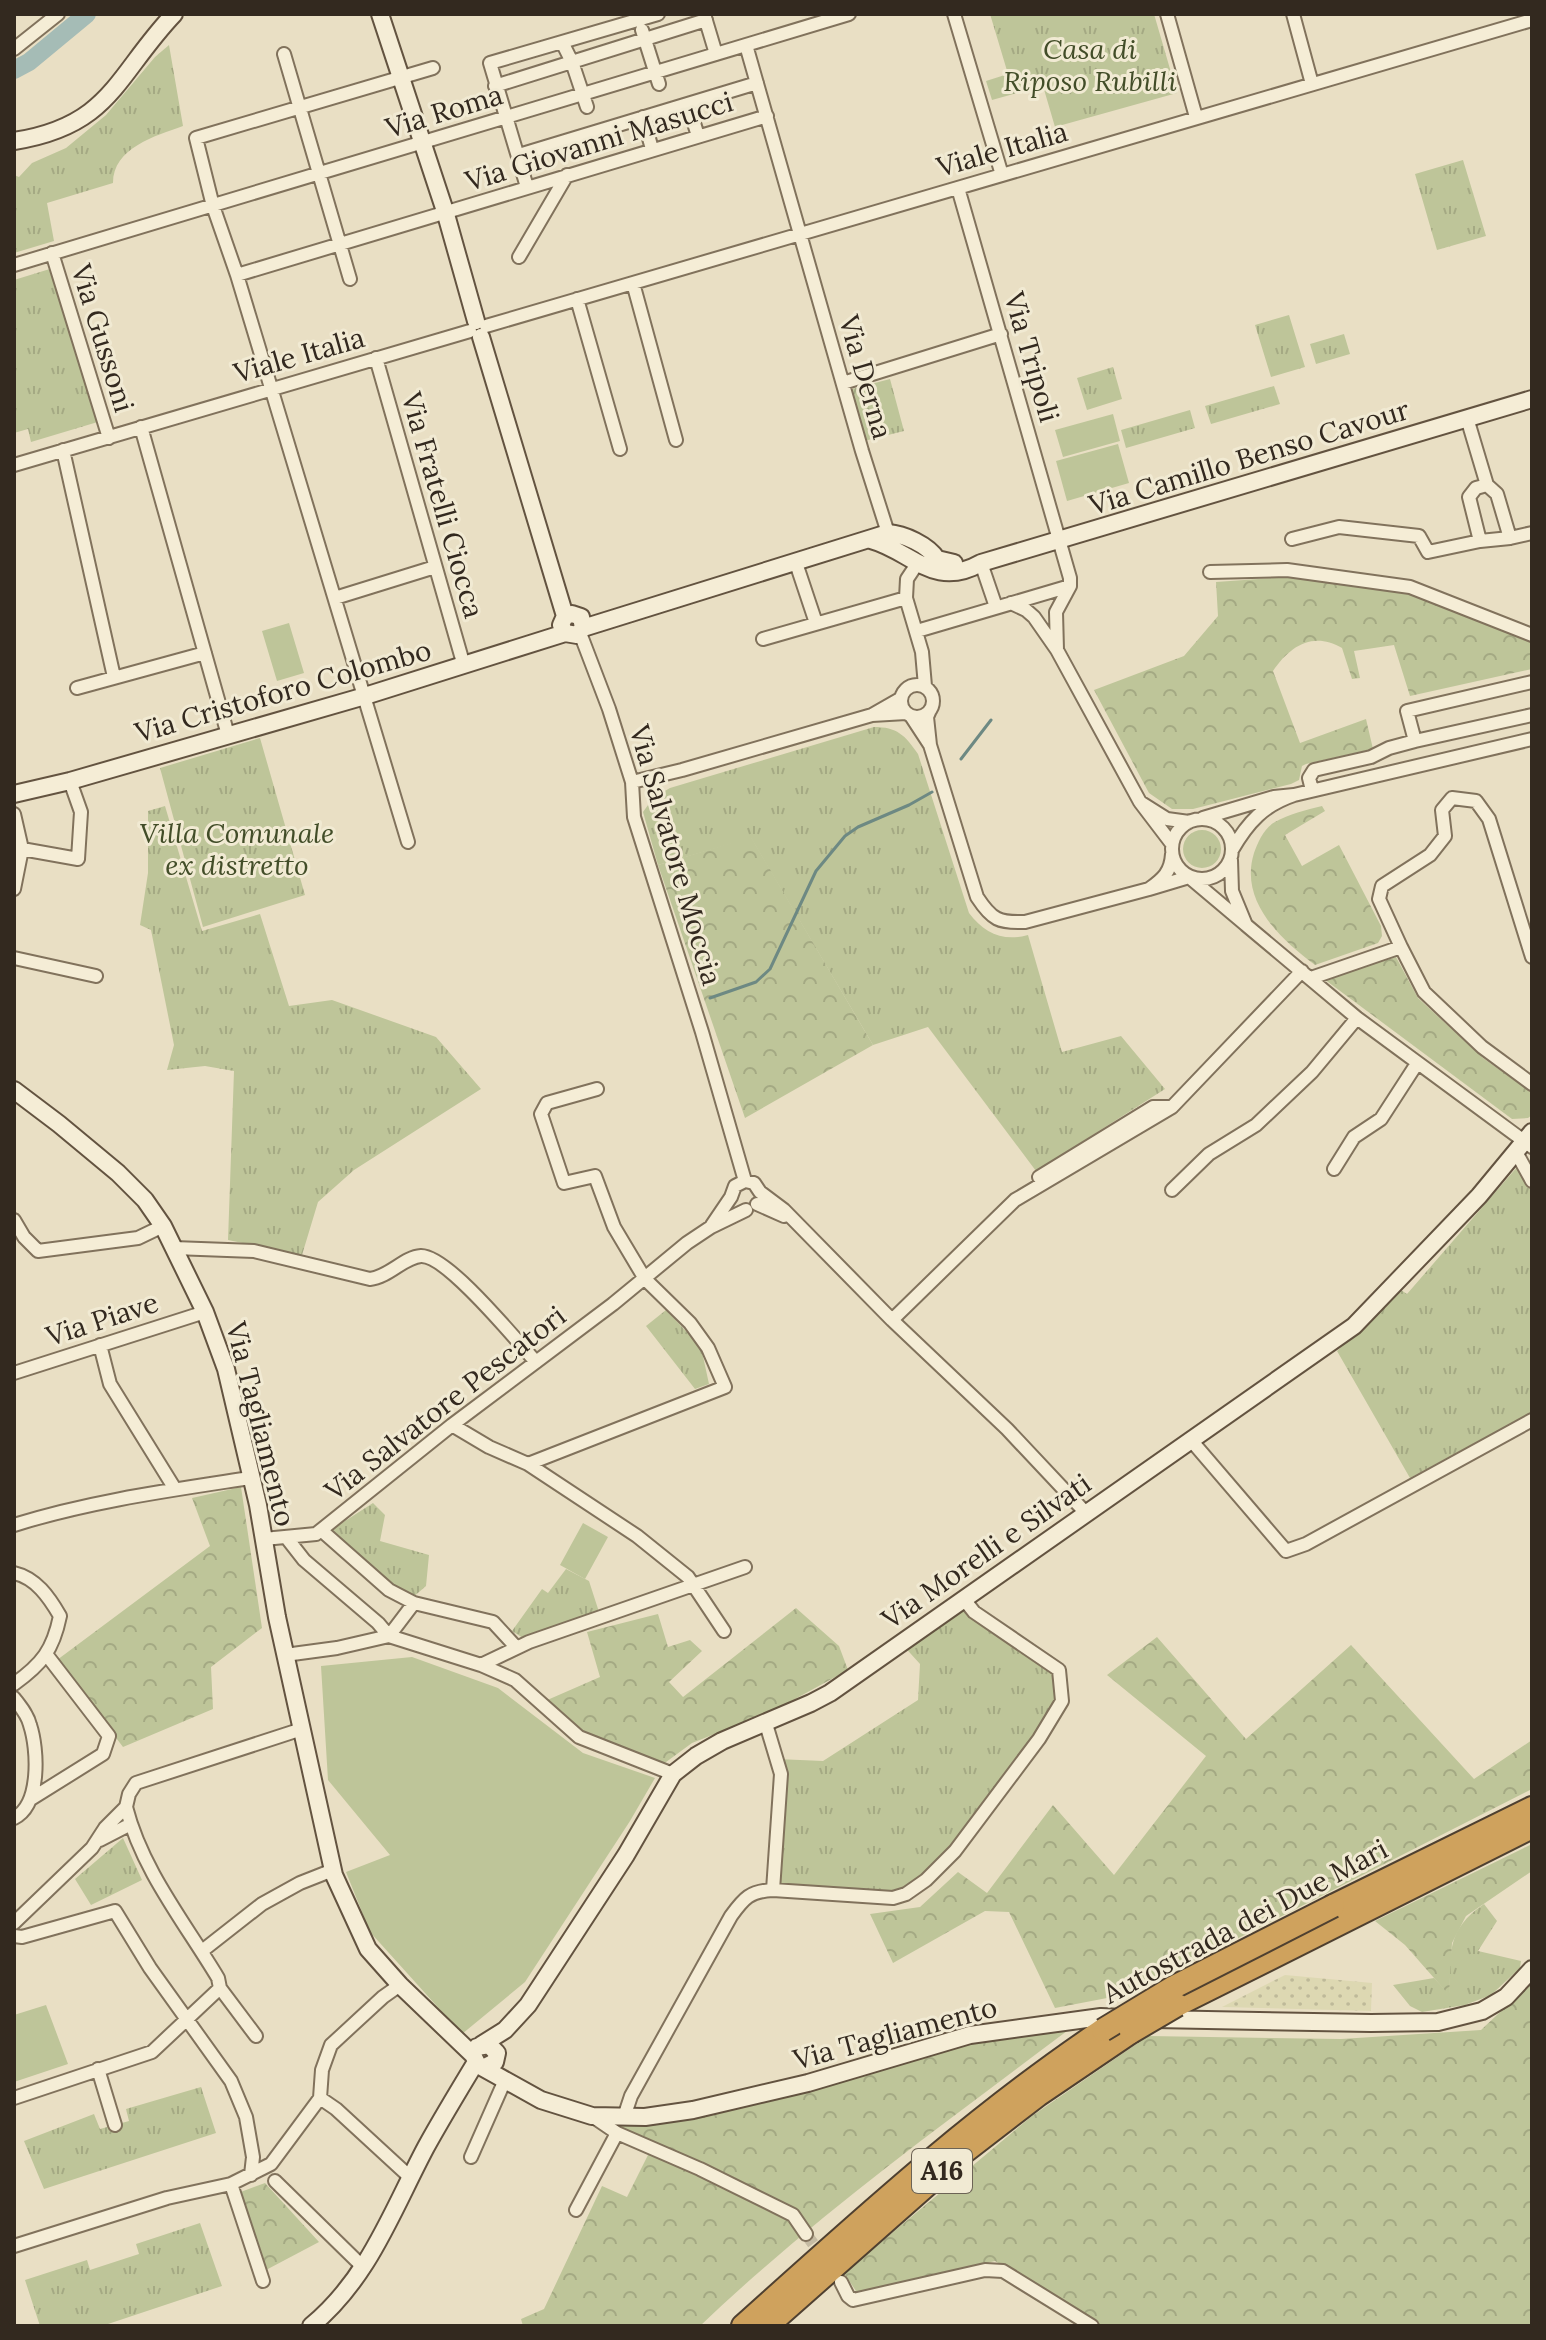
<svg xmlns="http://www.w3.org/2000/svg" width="1546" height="2340" font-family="Lora,serif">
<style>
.farmland{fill:url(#farmland-dots)}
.grass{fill:url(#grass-tufts)}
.forest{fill:url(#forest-crowns)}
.pitch{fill:#bec599}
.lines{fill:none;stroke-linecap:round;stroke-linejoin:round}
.stream{stroke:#6d8983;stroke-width:3}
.river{stroke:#a5bcb6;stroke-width:18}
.street-tunnel{stroke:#c5bba3;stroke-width:12;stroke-dasharray:12 6;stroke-linecap:butt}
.street-casing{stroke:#81725c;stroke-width:16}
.secondary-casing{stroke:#635340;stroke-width:20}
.highway-casing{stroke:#4f4030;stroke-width:26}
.street{stroke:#f5edd6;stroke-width:12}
.secondary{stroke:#f5edd6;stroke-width:16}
.highway{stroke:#cfa25d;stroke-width:22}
.highway-bridge-casing{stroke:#4f4030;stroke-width:26;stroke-linecap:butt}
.highway-bridge{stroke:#cfa25d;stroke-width:22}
.labels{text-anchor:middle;stroke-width:6;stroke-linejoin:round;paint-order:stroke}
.shield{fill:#f1ead3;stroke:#6c6355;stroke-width:2}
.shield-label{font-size:26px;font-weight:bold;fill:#33291f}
.park-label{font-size:28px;font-style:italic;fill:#424d28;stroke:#f1ead3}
.street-label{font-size:28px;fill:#33291f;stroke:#f1ead3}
</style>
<defs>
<pattern id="farmland-dots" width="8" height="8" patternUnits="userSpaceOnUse" patternTransform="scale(2)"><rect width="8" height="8" fill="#ddd8b2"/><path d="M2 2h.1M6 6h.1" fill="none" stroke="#beb999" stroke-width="1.8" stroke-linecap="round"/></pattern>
<pattern id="grass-tufts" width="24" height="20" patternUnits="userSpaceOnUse" patternTransform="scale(2)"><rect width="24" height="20" fill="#bec599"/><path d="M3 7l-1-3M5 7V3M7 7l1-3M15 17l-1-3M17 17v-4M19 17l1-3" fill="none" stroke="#a4a983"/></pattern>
<pattern id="forest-crowns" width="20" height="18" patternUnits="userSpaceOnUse" patternTransform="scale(2)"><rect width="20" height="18" fill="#bec599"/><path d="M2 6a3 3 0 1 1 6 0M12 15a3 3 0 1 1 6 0" fill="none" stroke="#a4a983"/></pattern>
</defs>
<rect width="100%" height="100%" fill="#e9dfc4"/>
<path class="farmland" d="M1285,1975L1372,1983L1371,2011L1222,2007Z"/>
<path class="grass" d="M990,14H1154L1177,93L1055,127L1043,86L992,100L986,81L1008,74Z
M169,45L183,126C155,136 113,148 113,183L47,203L54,241L14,253V175L19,177L32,163L66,148L106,115L155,57Z
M1463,160L1486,236L1437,250L1415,174Z
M53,268L101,421L31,442L28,429L14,433V280Z
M1289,315L1305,367L1271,377L1255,325Z
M1344,334L1350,354L1316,364L1310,344Z
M1113,367L1122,399L1087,410L1077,378Z
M890,379L904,431L864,441L848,390Z
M1274,386L1280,404L1211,424L1205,406Z
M1190,410L1195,428L1126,448L1121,430Z
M874,727C897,727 905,735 918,754L969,913C984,933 1003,942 1028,935L1062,1052L1121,1036L1165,1089L1036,1171L928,1027L873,1045L751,838L658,865L643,812L653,798L670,788Z
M260,738L305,895L203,927L160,768Z
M165,806L202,931L260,914L289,1006L332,1000L436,1037L481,1089L354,1170L318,1202L302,1255L228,1240L234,1071L205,1066L167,1070L174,1045L151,930L140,925L148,873V811Z
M1183 849a19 19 0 1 1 38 0a19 19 0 1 1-38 0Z
M1518,1166L1532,1193V1412L1410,1478L1337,1351L1401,1290L1407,1294Z
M666,1310L701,1347L709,1384L695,1389L646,1326Z
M373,1503L385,1515L380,1541L429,1555L426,1586L412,1598L380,1576L331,1530Z
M566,1569L589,1581L599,1612L523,1638L512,1631L542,1589L548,1593Z
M963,1598L1059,1670L1062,1701L955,1851L906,1894L773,1890L777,1759L823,1761L918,1700L920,1664L901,1643Z
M123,1838L142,1880L91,1905L75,1879Z
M1484,1904L1497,1921L1478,1951L1521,1961L1520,1968L1491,1995L1465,2005L1422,2012L1410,2006L1393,1985L1434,1978L1449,1994C1451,1952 1446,1930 1484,1904Z
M201,2087L216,2133L44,2189L24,2141L94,2114L100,2129L129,2121L126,2109Z
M200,2223L222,2286L102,2326H40L25,2280L87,2260L90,2270L96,2268L139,2254L136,2244Z"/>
<path class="forest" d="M1287,577L1408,591L1532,641V669L1410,696L1394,645L1354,651L1360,678L1352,679L1342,648C1313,631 1290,646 1273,671L1300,743L1366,719L1373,749L1306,764L1302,766L1299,780L1291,784L1193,809H1172L1149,793L1094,690L1184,656L1218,616L1216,582Z
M1322,806L1325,811L1285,835L1302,866L1339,845L1381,926L1382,936L1378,943L1315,965C1280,939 1239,901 1254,853C1258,842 1264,828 1275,822C1289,814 1306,810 1322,806Z
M751,837L873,1045L745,1118L658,865Z
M1396,957L1418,998L1483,1058L1532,1093V1115L1528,1118L1512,1119L1324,979Z
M241,1487L262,1628L211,1667L213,1709L123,1747L57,1660L210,1546L192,1498Z
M796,1608L839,1646L848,1670L773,1711L692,1743L662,1765L580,1734L545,1701L600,1677L587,1632L658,1614L668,1647L690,1640L702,1651L669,1682L683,1697Z
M1157,1637L1246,1739L1351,1645L1474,1779L1532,1740V1789L1128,1994L1055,2008L1009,1912L985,1911L893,1963L870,1914L920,1907L958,1872L987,1893L1053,1805L1114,1875L1206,1756L1107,1675Z
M1532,1844V1871L1466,1916L1452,1943L1449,1995L1405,1945L1375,1921Z
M1532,1982V2326H1101L995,2261L858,2294L844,2273L1032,2116L1148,2036L1341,2039L1481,2030Z
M1067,2031C942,2125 813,2218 700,2326H523L521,2319L544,2309L602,2186L627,2197L649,2153L603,2121L648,2123L831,2085L966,2043Z
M265,2183L319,2242L266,2270L238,2193Z"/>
<path class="pitch" d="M1113,414L1120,441L1063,457L1055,430Z
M1118,444L1129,483L1067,501L1056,461Z
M289,623L304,673L277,681L262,631Z
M583,1523L608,1537L585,1579L560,1565Z
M412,1657L498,1688L583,1753L655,1778L630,1821L525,1982L462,2034L370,1932L346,1872L390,1855L328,1780L321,1666Z
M46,2005L68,2064L14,2082V2015Z"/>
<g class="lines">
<path class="stream" d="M961,759L991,720
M710,998L756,982L770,969L816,871L845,836L858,827L909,805L932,792"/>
<path class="river" d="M14,70L29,62L87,14"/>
<path class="street-tunnel" d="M806,2234L825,2260"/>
<g class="street-casing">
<path id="street" d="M704,14L716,54
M954,14L1002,175
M1167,14L1196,117
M1293,14L1312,84
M642,30L659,84
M562,42L572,62L587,107
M746,45L862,451L888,533
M14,49L58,14
M284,54L350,279
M495,86L706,20
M688,104L698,136
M643,117L652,149
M519,155L757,83
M527,187L490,63L658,14
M958,188L1070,578V586L1056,612L1057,650
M52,253L109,438
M519,257L567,175
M14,265L849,14
M237,275L767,116
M633,283L676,440
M577,299L620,449
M486,326L1532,20
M376,358L464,666
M843,383L1001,334
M1467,418L1487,485L1497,494L1510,538L1480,541L1469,497L1476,488L1487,485
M141,427L228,735
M63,450L114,677
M14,465L470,331
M1510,538L1532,533
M1292,539L1339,527L1419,536L1428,552L1480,541
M796,563L816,623
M981,563L996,607
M917,564L907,579L906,598L922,652L925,686
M1210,572L1287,570L1410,587L1532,635
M335,598L435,567
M1011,603L1026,610L1034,617L1057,650L1140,802
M917,631L1070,586
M580,633L609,709L632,782L634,817L702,1032L745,1181
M763,639L906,598
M1532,682L1407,711L1415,741L1532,715
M901 701a16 16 0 1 1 32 0a16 16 0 1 1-32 0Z
M77,688L205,653
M900,699L872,715L906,713
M911,716L930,745L927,717L930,710
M930,745L977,897C992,920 999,923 1025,922L1149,889
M632,782L682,770L872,715
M1312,790L1309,778L1314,770L1371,757L1389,748L1415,741
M1294,795L1532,739
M14,814L22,849L14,889
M1203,818L1274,797L1294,795C1264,805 1248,822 1232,850
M1172 849a30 30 0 1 1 60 0a30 30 0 1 1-60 0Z
M408,842L237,275L213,206L196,138L433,68
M1172,844L1140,802L1167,819L1189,822
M22,849L78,859L81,812L70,781
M1172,854C1171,872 1163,879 1149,889L1189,877L1246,925L1232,891L1231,860
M1246,925L1357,1018L1532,1147
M1401,947L1379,899L1382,886L1430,855L1445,836L1442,810L1452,798L1476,801L1489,819L1532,957
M14,958L96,976
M1311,978L1401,947L1424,992L1482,1047L1532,1084
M1516,1152L1532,1181
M1334,1169L1354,1137L1381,1119L1416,1065
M1039,1177L1153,1107H1172
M1172,1190L1209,1154L1256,1125L1312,1072L1357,1018
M757,1204L784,1216
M14,1220L24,1237L38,1251L138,1238L163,1226
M712,1225L731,1197L735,1186L745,1181L754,1183L760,1192L784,1210L892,1320L1007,1429L1085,1512
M174,1248L254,1251L370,1279C389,1277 404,1257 421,1256C447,1255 516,1340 536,1362
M892,1320L1015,1200L1172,1107L1302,971
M100,1345L110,1384L175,1489
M14,1373L205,1312
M452,1425L489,1447L528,1464L637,1536L688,1577L724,1631
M1190,1439L1286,1551L1306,1544L1532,1420
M528,1464L725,1387L708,1348L690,1323L645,1279L614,1227L595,1176L564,1183L541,1114L547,1103L597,1089
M14,1525C90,1501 172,1490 250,1478
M321,1530L389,1590L414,1603L493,1622L516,1647
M286,1537L304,1560L378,1623L389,1636L481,1665L515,1680L579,1737L673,1774
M264,1539L316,1534L452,1425L613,1304L687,1243L711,1227L746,1210
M14,1573C36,1578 49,1597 60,1616C53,1650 42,1664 14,1684
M389,1636L414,1603
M285,1655L337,1648L389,1636
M481,1665L529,1642L745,1567
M14,1698C20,1706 28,1715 30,1725C38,1749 41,1805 14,1818
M31,1799L103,1754L109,1736L46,1654
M100,1840L131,1824
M773,1890L893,1898L906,1894L926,1880L955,1851L1039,1739L1062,1701L1059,1670L974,1612L963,1598
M14,1923L92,1848L105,1828L126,1807L129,1794L136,1783L302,1729
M14,1936L22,1937L115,1911L150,1968L231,2081L246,2117L253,2157L251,2175
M202,1951L262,1904L300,1883L333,1870
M220,1988L256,2036
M98,2069L115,2125
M14,2098L152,2052L220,1988L218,1978C185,1923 142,1870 126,1807
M320,2098L336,2109L411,2178
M592,2116L617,2133L700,2169L793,2215L806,2234
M624,2117L631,2096L731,1916C744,1898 750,1891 773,1890L781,1774L766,1724
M471,2157L505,2080
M275,2181L364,2268
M231,2184L263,2281
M576,2210L617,2133
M14,2246L167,2198L231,2184L271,2164L320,2098L322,2070L331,2045L383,1997L400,1985
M841,2282L848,2296L853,2300L985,2270L1003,2271L1092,2326"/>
</g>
<g class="secondary-casing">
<path id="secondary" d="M380,14L445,211L476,321
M14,141C111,126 116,75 174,14
M481,337L565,616
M871,540C912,551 933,590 981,563L1532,399
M583,628L888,533C904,534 928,545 937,559L954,563
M14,794L70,781L365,696L565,633L577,635L583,628L581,617L572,614L565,616L561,625L565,633
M14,1090L59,1124L118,1173L145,1200L163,1226L205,1312L226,1369L258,1505L277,1617L334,1875L368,1949L400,1985L473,2055L478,2065L541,2100L592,2116L645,2117L693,2110L808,2083L970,2035L1101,2017L1124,2018
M1155,2019L1371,2023L1438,2022L1482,2011L1506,1997L1532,1969
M481,2045L505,2030L528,2005L626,1855L673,1774L696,1756L722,1741L811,1703L830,1693L1354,1326L1479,1196L1532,1132
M477,2047L489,2045L497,2053L495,2062L485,2067
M311,2326C369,2278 392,2211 426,2147C442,2118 459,2090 476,2062"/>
</g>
<g class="highway-casing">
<path id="highway" d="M1333,1906L1532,1808
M1177,2005L1532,1827
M743,2326C859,2222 973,2117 1103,2030
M767,2326L964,2152L1038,2095L1131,2032"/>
</g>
<use href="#street" class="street"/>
<use href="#secondary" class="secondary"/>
<use href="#highway" class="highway"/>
<g class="highway-bridge-casing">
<path id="highway-bridge" d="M1103,2030L1174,1987L1333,1906
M1131,2032L1177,2005"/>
</g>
<use href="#highway-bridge" class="highway-bridge"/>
</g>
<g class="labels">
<rect class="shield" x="912" y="2149" width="60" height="44" rx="6"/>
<g class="shield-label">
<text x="942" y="2180">A16</text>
</g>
<g class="park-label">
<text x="1090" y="59">Casa di<tspan x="1090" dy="32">Riposo Rubilli</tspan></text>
<text x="237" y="843">Villa Comunale<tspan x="237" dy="32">ex distretto</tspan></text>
</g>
<g class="street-label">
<text transform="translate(444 111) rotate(-17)" y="10">Via Roma</text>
<text transform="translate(599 141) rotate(-17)" y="10">Via Giovanni Masucci</text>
<text transform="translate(1002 149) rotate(-16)" y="10">Viale Italia</text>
<text transform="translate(103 338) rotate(73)" y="10">Via Gussoni</text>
<text transform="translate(299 355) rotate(-16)" y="10">Viale Italia</text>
<text transform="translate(1032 357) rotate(74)" y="10">Via Tripoli</text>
<text transform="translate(866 377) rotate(74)" y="10">Via Derna</text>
<text transform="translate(1249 457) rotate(-17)" y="10">Via Camillo Benso Cavour</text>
<text transform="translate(443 505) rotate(74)" y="10">Via Fratelli Ciocca</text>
<text transform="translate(283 691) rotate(-16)" y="10">Via Cristoforo Colombo</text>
<text transform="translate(676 855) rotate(74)" y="10">Via Salvatore Moccia</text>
<text transform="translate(102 1319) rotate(-18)" y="10">Via Piave</text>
<text transform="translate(445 1403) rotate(-38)" y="10">Via Salvatore Pescatori</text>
<text transform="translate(261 1424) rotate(76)" y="10">Via Tagliamento</text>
<text transform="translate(986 1551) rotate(-35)" y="10">Via Morelli e Silvati</text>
<text transform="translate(1245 1921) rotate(-28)" y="10">Autostrada dei Due Mari</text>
<text transform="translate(895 2033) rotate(-15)" y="10">Via Tagliamento</text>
</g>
</g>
<rect width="1546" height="2340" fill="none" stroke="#33291f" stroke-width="32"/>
</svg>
